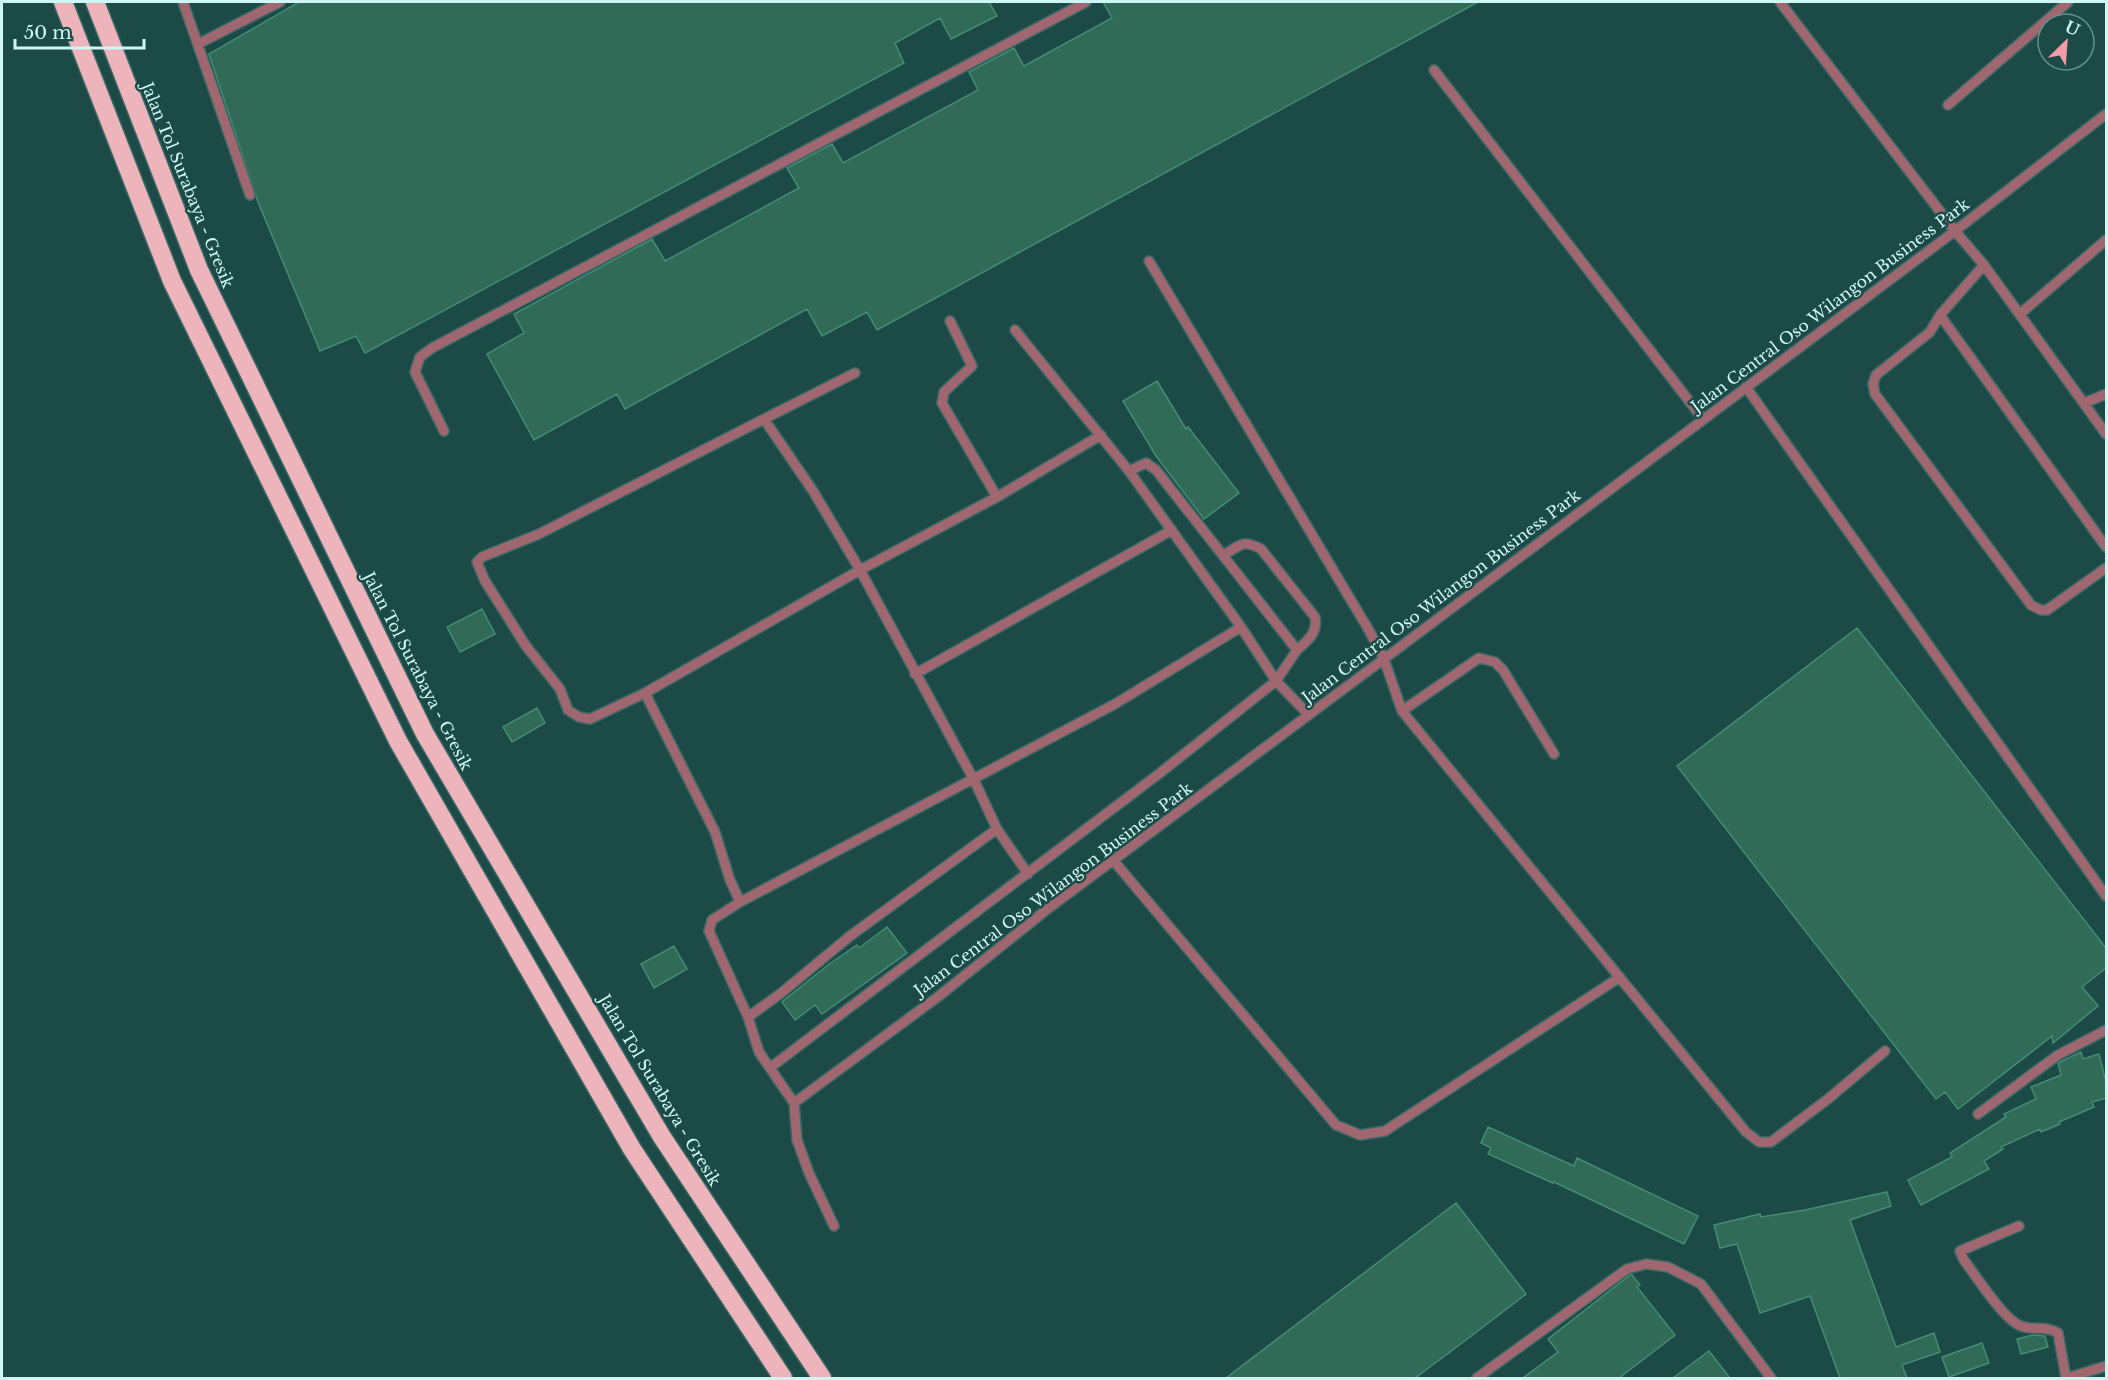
<svg xmlns="http://www.w3.org/2000/svg" width="2108" height="1380" font-family="'Libre Baskerville',serif">
<style>
.building{fill:#316a57;stroke:#428d74;stroke-width:1.5}
.lines{fill:none;stroke-linecap:round;stroke-linejoin:round}
.service-casing{stroke:#3c6966;stroke-width:12}
.motorway-casing{stroke:#3c6966;stroke-width:21}
.service{stroke:#a16770;stroke-width:9}
.motorway{stroke:#eeb4bc;stroke-width:18}
.labels{text-anchor:middle;stroke-width:5;stroke-linejoin:round;paint-order:stroke}
.street-label{font-size:16px;fill:#cef7f3;stroke:#1c4a47}
</style>
<rect width="100%" height="100%" fill="#1c4a47"/>
<path class="building" d="M299,2H989L997,16L951,39L940,18L895,43L904,63L365,353L356,336L320,351L258,202L209,54Z
M1103,2H1478L877,330L867,312L822,336L807,309L625,409L617,394L534,440L487,354L524,333L514,314L652,239L665,261L799,188L787,168L832,144L843,163L978,90L969,72L1014,48L1024,66L1112,18Z
M1157,381L1186,429L1188,427L1239,493L1204,519L1156,456L1123,401Z
M482,609L495,634L460,652L447,627Z
M1857,628L2106,948V968L2082,987L2098,1006L2053,1043L2052,1036L1958,1109L1945,1092L1936,1099L1677,766Z
M537,708L545,723L512,742L503,727Z
M887,927L907,953L822,1014L815,1005L795,1020L782,1002L828,965L857,945L859,948Z
M674,946L687,969L654,988L641,964Z
M2081,1052L2083,1059L2099,1054L2106,1082V1098L2092,1102L2094,1107L2059,1122L2060,1124L2041,1132L2040,1129L2001,1147L2003,1149L1984,1161L1989,1169L1921,1205L1908,1180L1952,1157L1950,1153L2006,1117L2004,1114L2036,1099L2031,1087L2061,1075L2058,1063Z
M1488,1127L1574,1166L1577,1158L1698,1216L1684,1244L1554,1182L1553,1183L1488,1154L1491,1148L1481,1143Z
M1887,1192L1891,1206L1850,1220L1896,1347L1934,1333L1940,1352L1902,1365L1907,1378H1840L1810,1296L1760,1313L1737,1244L1720,1248L1714,1225L1760,1214L1761,1217L1805,1210Z
M1456,1203L1526,1294L1466,1340L1415,1378H1226Z
M1630,1275H1632L1640,1285L1637,1287L1675,1335L1619,1378H1523L1558,1352L1548,1339Z
M2033,1335L2045,1336L2048,1347L2021,1354L2017,1339Z
M1982,1343L1989,1363L1949,1377L1942,1357Z
M1709,1351L1730,1378H1673Z"/>
<g class="lines">
<g class="service-casing">
<path id="service" d="M183,2L250,195
M1780,2L1955,231L1984,265L2106,434
M198,44L280,2
M1434,70L1703,419
M1948,105L2068,2
M1149,261L1370,632L1384,659L1402,711L1746,1132L1759,1142H1771L1828,1099L1885,1051
M1984,265L1940,315L2106,547
M2020,314L2106,240
M1940,315L1930,332L1876,375L1873,384L1875,394L2031,605L2041,610H2047L2106,568
M950,321L972,366L944,392L942,403L997,497
M1015,330L1129,471L1241,627L1276,681L1308,714
M1746,387L2106,896
M2084,403L2106,394
M764,419L855,373
M444,431L415,372L420,357L432,348L1086,2
M1224,555C1240,545 1243,539 1261,549L1315,617C1318,633 1308,640 1297,650
M915,674L1172,530
M645,693L715,832L730,880L740,902L712,920L709,931L748,1017L759,1052L794,1103L797,1140L809,1173L834,1226
M1402,711L1479,658L1495,662L1503,670L1554,754
M1113,860L1336,1125L1360,1135L1385,1131L1620,977
M1028,874L997,829L974,780L860,570L813,491L764,419L539,534L482,557L477,562L485,581L526,646L560,689L568,710L579,717L590,719L645,693L860,570L997,497L1101,435
M740,902L1115,704L1241,627
M748,1017L780,994L850,936L997,829
M771,1067L1160,773L1276,681L1297,650L1156,470L1146,463L1129,471
M794,1103L939,996L1045,911L1392,653L1955,231L2106,114
M1978,1114L2058,1055L2106,1030
M2019,1226L1960,1251L1964,1260C1976,1276 2004,1320 2021,1326C2034,1331 2044,1325 2058,1333L2066,1378
M1477,1378L1627,1269L1646,1264L1668,1267L1701,1284L1771,1378
M2067,1378L2106,1366"/>
</g>
<g class="motorway-casing">
<path id="motorway" d="M63,2L172,281L398,741L632,1149L783,1378
M95,2L199,270L425,734L662,1137L822,1378"/>
</g>
<use href="#service" class="service"/>
<use href="#motorway" class="motorway"/>
</g>
<g class="labels">
<g class="street-label">
<text transform="translate(188 185) rotate(68)" y="6">Jalan Tol Surabaya - Gresik</text>
<text transform="translate(1830 305) rotate(-37)" y="6">Jalan Central Oso Wilangon Business Park</text>
<text transform="translate(1441 596) rotate(-37)" y="6">Jalan Central Oso Wilangon Business Park</text>
<text transform="translate(418 671) rotate(63)" y="6">Jalan Tol Surabaya - Gresik</text>
<text transform="translate(1053 889) rotate(-37)" y="6">Jalan Central Oso Wilangon Business Park</text>
<text transform="translate(660 1090) rotate(59)" y="6">Jalan Tol Surabaya - Gresik</text>
</g>
</g>
<rect width="2108" height="1380" fill="none" stroke="#cef7f3" stroke-width="6"/>
<g transform="translate(2066 42) rotate(25)"><circle r="28" fill="#1c4a47" stroke="#638f8c" stroke-width="1.5"/>
<path d="M0-4.5L10 22L0 15L-10 22Z" fill="#f39aa8"/>
<text y="-9" font-size="16" font-weight="bold" text-anchor="middle" fill="#cef7f3">U</text>
</g>
<path d="M15 39v9h129v-9" fill="none" stroke="#cef7f3" stroke-width="3"/>
<text x="24" y="39" font-size="18" fill="#cef7f3" stroke="#1c4a47" stroke-width="4.5" paint-order="stroke">50 m</text>
</svg>
